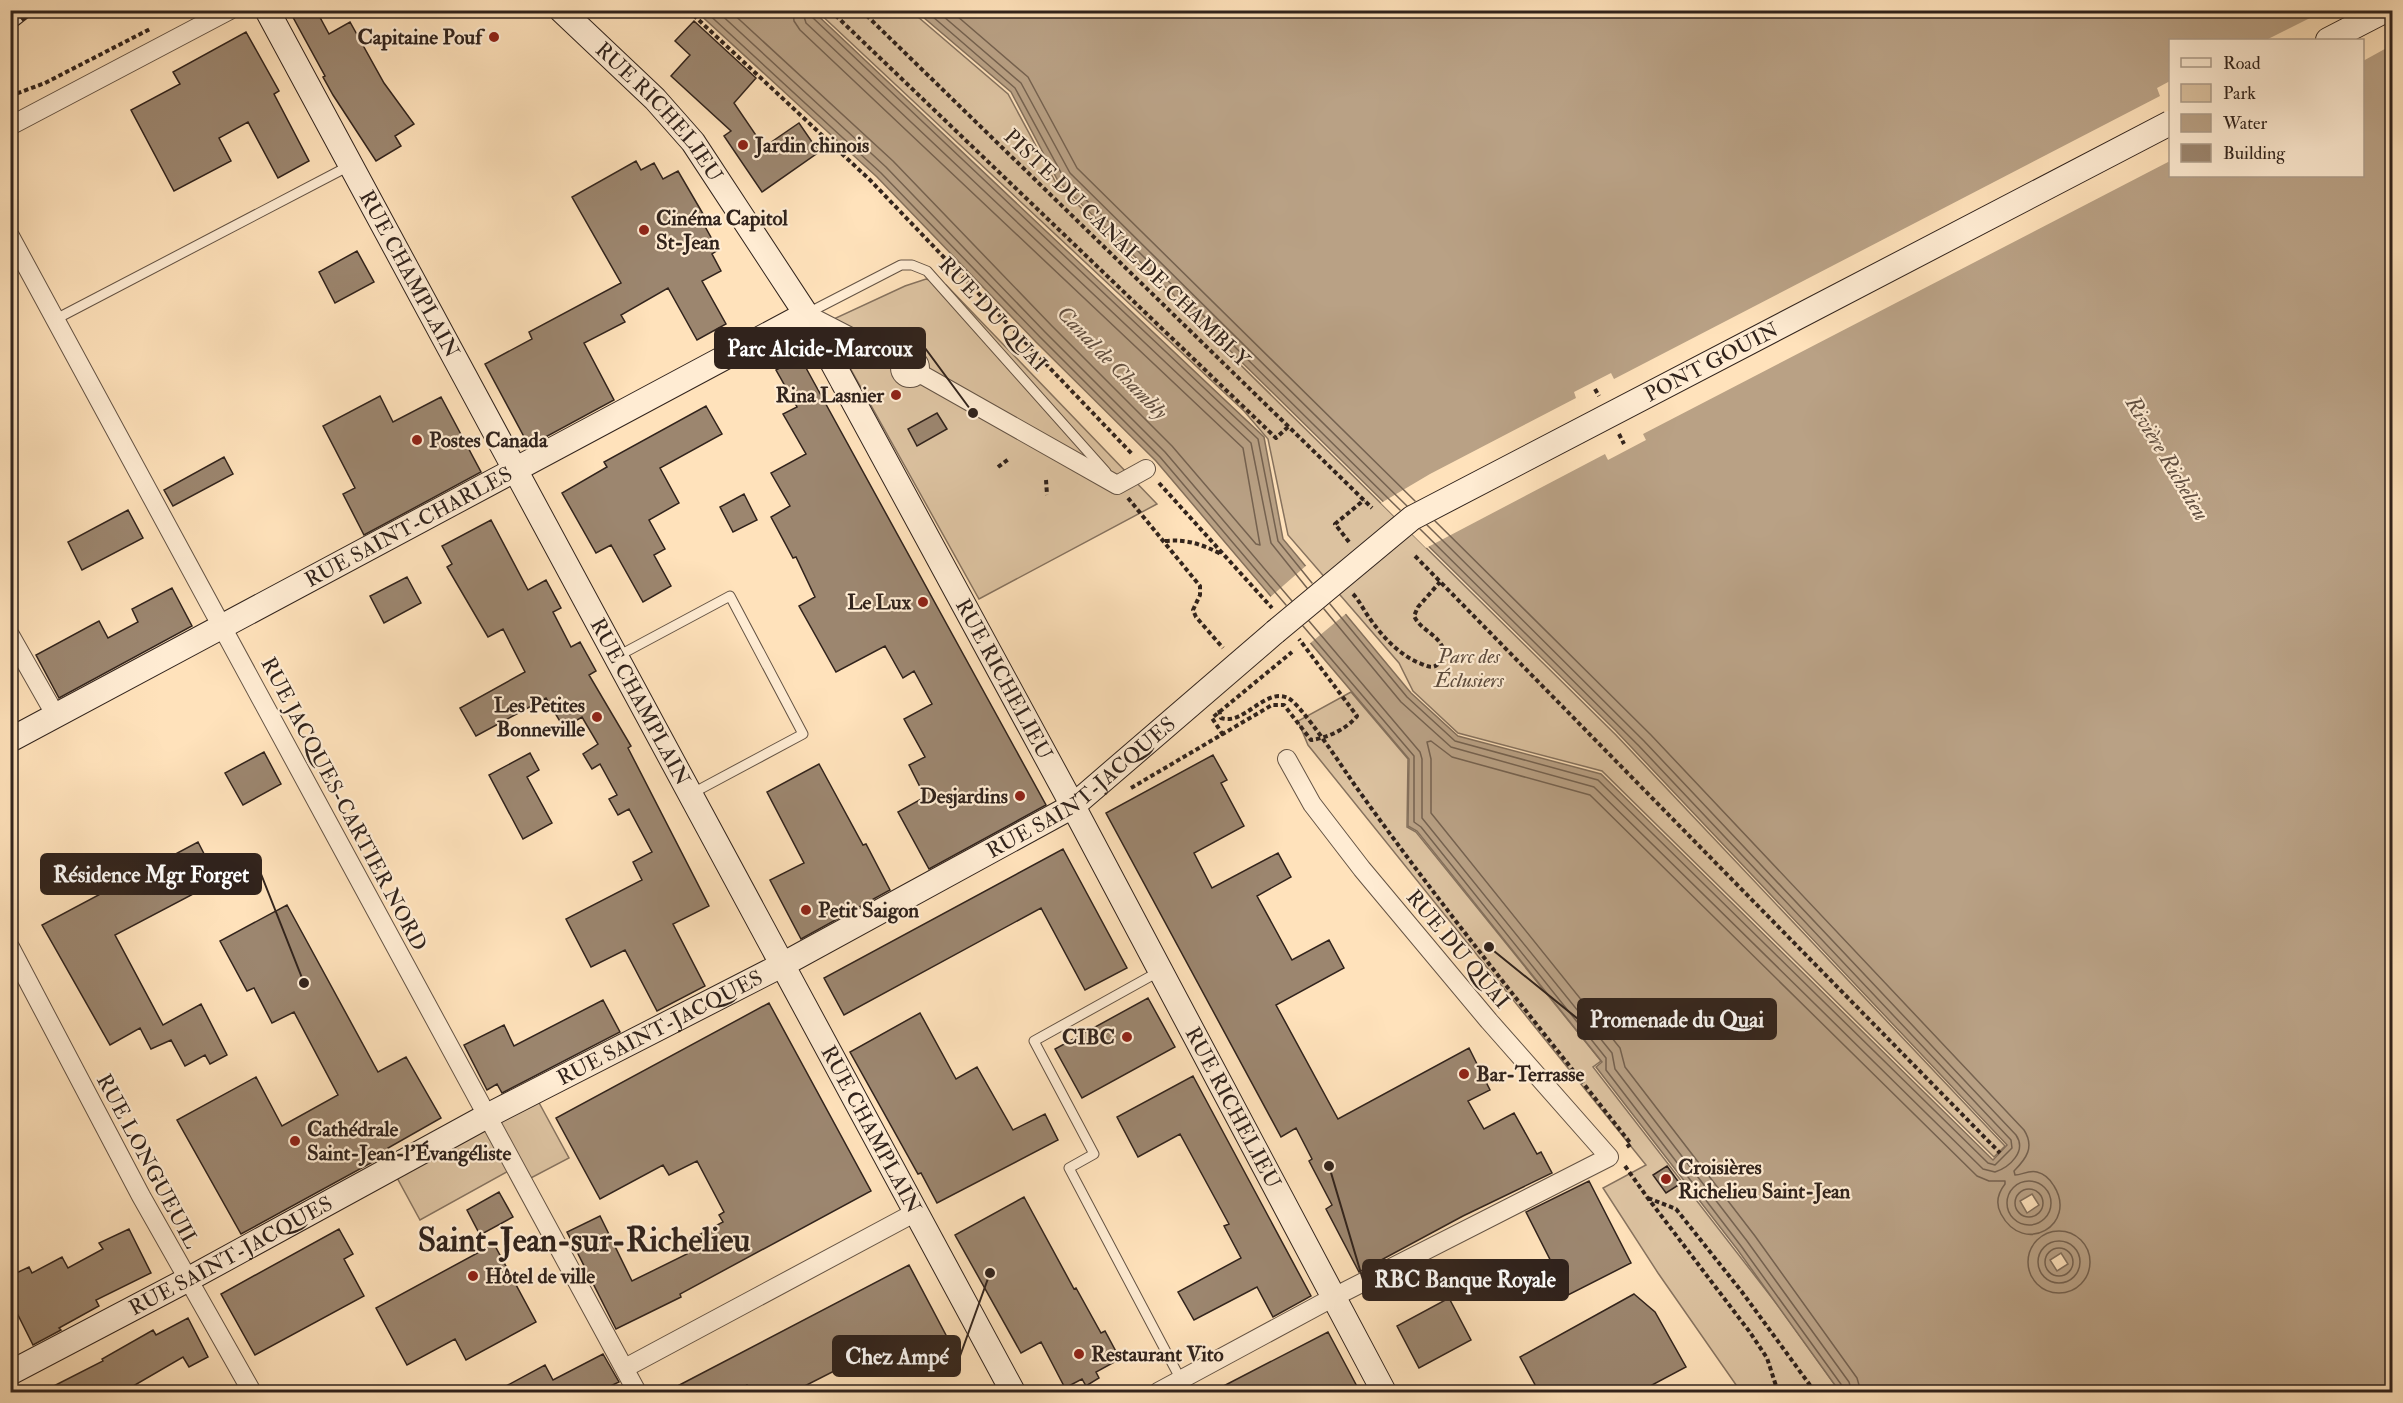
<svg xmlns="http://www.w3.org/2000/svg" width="2403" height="1403" font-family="'IM FELL Double Pica',serif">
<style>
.green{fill:#dcc2a0;stroke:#86725e;stroke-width:1.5}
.water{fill:#b9a185;stroke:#836f5b;stroke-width:1.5;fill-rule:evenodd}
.pier{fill:#ffe2bb}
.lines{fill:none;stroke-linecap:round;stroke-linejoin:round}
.shore{stroke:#756250;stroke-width:1.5}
.building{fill:#9c866f;stroke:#31231c;stroke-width:1.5}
.lane-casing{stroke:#645344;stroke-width:11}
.street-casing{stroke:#645344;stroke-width:20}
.secondary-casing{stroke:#31231c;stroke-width:26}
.path{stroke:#31231c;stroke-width:4;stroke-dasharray:4.5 3;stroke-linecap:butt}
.lane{stroke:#ffecd3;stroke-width:9}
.street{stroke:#ffecd3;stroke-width:18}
.secondary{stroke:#ffecd3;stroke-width:24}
.rail-casing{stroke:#31231c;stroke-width:7}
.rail{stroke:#ffecd3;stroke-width:4.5;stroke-dasharray:14;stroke-linecap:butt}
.secondary-bridge-casing{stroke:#31231c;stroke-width:26;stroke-linecap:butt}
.secondary-bridge{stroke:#ffecd3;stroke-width:24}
.poi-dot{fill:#8f2418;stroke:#ffecd3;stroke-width:2}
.labels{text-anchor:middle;stroke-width:4.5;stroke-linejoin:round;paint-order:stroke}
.poi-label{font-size:21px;font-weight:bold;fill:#31231c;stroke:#ffecd3;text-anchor:start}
.street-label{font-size:21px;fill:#31231c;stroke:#ffecd3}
.park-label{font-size:21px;font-style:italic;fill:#5c4b3d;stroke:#ffecd3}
.water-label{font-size:22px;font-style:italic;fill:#614f41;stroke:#ffecd3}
.town-label{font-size:33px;font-weight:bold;fill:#31231c;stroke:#ffecd3}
.leader{fill:none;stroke:#31231c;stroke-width:2}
.callout-dot{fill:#31231c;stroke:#ffecd3;stroke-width:2}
.callout{fill:#31231c;stroke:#31231c;stroke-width:2}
.callout-label{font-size:22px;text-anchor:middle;font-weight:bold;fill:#fff}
</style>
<rect width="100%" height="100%" fill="#ffe2bb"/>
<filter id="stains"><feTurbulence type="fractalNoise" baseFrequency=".00333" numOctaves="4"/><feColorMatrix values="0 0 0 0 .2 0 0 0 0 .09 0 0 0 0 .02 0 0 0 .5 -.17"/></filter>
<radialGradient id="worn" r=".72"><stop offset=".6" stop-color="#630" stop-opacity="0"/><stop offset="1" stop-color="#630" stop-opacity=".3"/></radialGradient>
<path class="green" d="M817,11H911L1008,94L1056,183L1616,735L2005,1146L1994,1157L1602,771L1458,733L1413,691L1399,663L1288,535L1268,439L1244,411Z
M926,279L946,285L1157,504L979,599L825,323L905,286Z
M1351,692L1408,759L1407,827L1416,832L1601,1061L1593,1067L1776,1303L1840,1392H1741L1658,1273L1603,1188L1646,1165L1308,745L1298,721Z
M537,1099L569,1158L529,1179L498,1120Z
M486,1124L512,1169L420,1220L395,1174Z"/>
<path class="water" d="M696,11H813L1264,437L1283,539L1411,693L1458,736L1601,774L1993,1160L2007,1145L1616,731L1058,181L1011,92L916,11H2392V1392H1840L1737,1249L1596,1067L1602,1062L1417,831L1408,826L1409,759L1156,461L1036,342L877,177ZM2170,40H2362V176H2170ZM2032,1194L2039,1205L2027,1213L2020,1201ZM2061,1253L2068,1264L2057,1271L2050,1260Z"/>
<path class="pier" d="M2324,11H2392V45L2363,61L2362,40H2266Z
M2170,81V161L1643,434L1646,440L1608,460L1605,454L1426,548L1381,503L1430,474L1576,398L1574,392L1611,373L1614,379L2160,96L2157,88Z
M1308,564L1348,612L1308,645L1268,599Z"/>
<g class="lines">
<path class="shore" d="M704,10L881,173L1040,337L1160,457L1286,605
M716,10L886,167L1045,332L1165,452L1292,601
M729,10L893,161L1052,326L1172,446L1256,544L1260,545L1243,448L800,30L794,21L793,10
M802,10L806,23L1251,443L1271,543L1307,588
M809,10L812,17L1258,439L1278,541L1312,583
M925,10L1015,88L1064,178L1400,510
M936,10L1021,83L1070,173L1407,506
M950,10L1028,77L1077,168L1415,501
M1435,521L1651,735L2024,1130C2035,1147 2026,1159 2014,1171L2015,1175C2022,1175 2028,1170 2037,1172C2045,1174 2050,1179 2054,1186C2078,1224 2024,1257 2001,1214C1995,1203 1998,1193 2005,1184V1181H1989L1977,1176L1590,795L1452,757L1431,741L1427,742L1431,759V813L1620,1048L1625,1067L1755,1236L1857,1378L1861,1392
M1330,604L1407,697L1455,741L1598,780L1988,1163L1995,1165L2012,1148L2011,1140L1639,746L1420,529
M1324,609L1401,702L1451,747L1594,787L1983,1169L1995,1172C2010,1167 2027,1151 2016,1135L1644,741L1427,525
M1309,621L1420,752L1422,759V818L1612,1053L1615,1069L1747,1241L1849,1382L1852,1392
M1303,626L1414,756V822L1421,827L1606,1058V1070L1741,1246L1843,1387L1844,1392
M2007 1203a22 22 0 1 1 44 0a22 22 0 1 1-44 0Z
M2015 1203a14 14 0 1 1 28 0a14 14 0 1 1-28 0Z
M2028 1262a31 31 0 1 1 62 0a31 31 0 1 1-62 0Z
M2038 1262a21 21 0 1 1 42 0a21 21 0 1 1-42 0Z
M2045 1262a14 14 0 1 1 28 0a14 14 0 1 1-28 0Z"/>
</g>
<path class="building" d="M289,10H316L329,34L350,22L384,83L414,124L395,136L401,146L376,161L333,95L323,77L325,76Z
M694,21L756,78L734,103L764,147L799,123L819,152L762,192L724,136L731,131L671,76L690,55L675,41Z
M246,32L279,91L274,94L309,161L278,178L248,122L219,138L231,161L174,191L131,110L180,84L173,72Z
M636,161L641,170L654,163L663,179L678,171L706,219L702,221L718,250L712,254L721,271L702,281L726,324L697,340L668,288L621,315L625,322L584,343L614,400L529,446L485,364L532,339L529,332L621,283L572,197Z
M357,251L374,282L335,303L319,272Z
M800,357L1046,805L929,869L898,812L925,797L909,765L925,757L904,719L932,704L914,671L903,678L885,646L836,672L799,606L815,597L796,557L793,558L771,517L790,506L771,473L806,454L783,414L797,407L776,370Z
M380,396L393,422L441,397L481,472L364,535L343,494L355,488L323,426Z
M706,406L722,434L660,468L679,503L649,520L665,549L654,555L671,586L643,602L611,545L596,553L562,493L607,467L604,462Z
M937,413L947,429L917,446L908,429Z
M224,457L233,474L173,506L164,490Z
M744,494L757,520L733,532L720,507Z
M128,510L143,538L82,570L68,542Z
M491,520L528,590L546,580L561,608L553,612L571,647L580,642L596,671L589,675L631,746L628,748L709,906L673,924L705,986L657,1011L625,950L591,967L566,919L642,880L633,862L652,852L629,809L618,815L609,799L617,795L600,764L592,769L583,754L598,744L582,717L564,728L546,698L476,736L460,708L525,672L503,629L488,637L447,567L452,564L442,546Z
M407,577L421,603L384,623L370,596Z
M172,588L192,626L59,698L36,655L99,621L108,638L138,622L132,609Z
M264,752L281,784L243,805L225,773Z
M530,753L539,770L527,777L552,823L523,839L489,775Z
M1213,755L1227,780L1221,783L1244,826L1194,853L1212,888L1278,853L1291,877L1257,896L1292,960L1329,940L1344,968L1276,1005L1338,1119L1469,1048L1490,1090L1468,1101L1484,1129L1514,1113L1537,1154L1541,1152L1552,1173L1463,1216L1359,1272L1326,1209L1332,1205L1309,1161L1312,1159L1296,1128L1281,1137L1106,813Z
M819,764L863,845L866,844L890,890L801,939L770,880L804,863L767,792Z
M198,842L218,881L115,935L163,1025L201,1004L227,1055L210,1064L205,1055L185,1066L171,1040L151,1049L140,1028L110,1045L42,925Z
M1063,849L1127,968L1085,990L1041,908L844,1015L824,978Z
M287,905L378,1072L406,1057L441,1118L388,1148L391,1152L241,1234L177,1120L256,1077L282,1126L338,1095L294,1012L272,1023L254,988L247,991L220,941Z
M1148,998L1175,1047L1082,1098L1055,1049Z
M603,1000L620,1032L502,1093L497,1084L487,1090L464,1045L504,1025L514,1046Z
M769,1003L871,1191L680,1294L681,1297L616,1329L567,1232L600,1216L632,1281L687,1254L682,1244L723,1222L719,1215L724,1212L697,1161L669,1175L663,1165L600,1199L556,1118Z
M920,1013L956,1079L977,1067L1013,1130L1045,1114L1058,1140L937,1203L921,1173L918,1174L850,1052Z
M1193,1076L1311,1296L1273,1317L1257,1287L1194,1320L1178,1292L1241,1258L1224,1226L1229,1224L1180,1134L1138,1157L1117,1117Z
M1667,1166L1680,1184L1666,1193L1653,1175Z
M1589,1181L1631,1263L1568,1295L1526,1212Z
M499,1192L513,1217L480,1235L467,1210Z
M1024,1197L1074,1289L1076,1288L1101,1333L1105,1331L1120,1359L1096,1372L1099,1378L1086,1386L1082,1379L1065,1388L1041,1342L1021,1353L955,1235Z
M129,1229L151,1273L96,1300L99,1306L59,1328L61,1330L33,1345L10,1299V1276L29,1267L32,1273L62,1257L68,1268L103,1249L99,1243Z
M339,1229L353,1254L344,1259L364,1296L255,1355L221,1294Z
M494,1244L536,1322L466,1360L455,1339L407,1365L376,1308Z
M909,1265L957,1356L921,1375L903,1342L843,1374L840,1368L793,1392H751L747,1385L734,1392H666Z
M1634,1294L1655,1312L1686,1367L1639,1392H1539L1520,1357Z
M1449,1298L1471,1340L1419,1368L1397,1326Z
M188,1318L208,1357L189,1367L183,1357L123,1392H42L103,1361L102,1359L153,1330L156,1335Z
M1328,1332L1360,1392H1212Z
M603,1354L619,1382L598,1392H495L545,1365L553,1380Z"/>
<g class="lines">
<g class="lane-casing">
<path id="lane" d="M806,314L901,265H912L927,271L1106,472
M56,319L349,166
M618,656L730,596L803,734L691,794
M1160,971L1034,1041L1094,1154L1069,1168L1181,1380"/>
</g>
<g class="street-casing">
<path id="street" d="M10,126L230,10
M10,236L637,1392
M806,314L901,363
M900 368a10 10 0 1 1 20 0a10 10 0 1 1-20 0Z
M919,373L1117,485L1146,469
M10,635L56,716
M10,947L141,1196L252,1392
M625,1368L916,1212
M1158,1392L1334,1297L1609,1157L1489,1021L1362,869L1312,804L1287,759"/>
</g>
<g class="secondary-casing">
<g id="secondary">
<path id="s1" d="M267,10L1013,1392"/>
<path id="s2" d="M561,10L655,99L693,142L806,314L1073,806L1384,1392"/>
<path d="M2328,40L2386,10"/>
<path id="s3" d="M10,740L806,314"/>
<path id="s4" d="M10,1373L187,1280L487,1116L782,965L1073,806L1275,632"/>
</g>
</g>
<path class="path" d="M688,10L870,180L1133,455
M830,10L1276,438L1289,426
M861,10L1372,508
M10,96L45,83L150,29
M1595,389L1599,396
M1619,434L1624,444
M998,467L1010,458
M1046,480L1047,495
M1159,483L1272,608
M1128,498L1200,586V595L1193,610L1196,617L1223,648
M1165,541C1187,539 1201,544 1221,554
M1349,542L1335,524L1364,500
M1415,556L2000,1153
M1353,594C1359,600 1363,609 1368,616C1381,635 1398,654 1419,663C1427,666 1433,670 1439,663C1444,658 1444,652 1442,646C1435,633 1420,629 1414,616L1418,607L1440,582
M1219,710L1221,718C1244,726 1265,687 1288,698C1301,704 1343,768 1354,784C1442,908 1538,1025 1631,1144L1625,1148
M1223,735L1212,718L1292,652
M1131,788L1272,705H1284L1311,740C1327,738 1347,729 1357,716L1299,639
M1625,1166L1647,1197L1749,1331L1767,1358L1778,1392
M1648,1198L1676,1209L1742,1292L1815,1392"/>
<use href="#lane" class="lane"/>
<use href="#street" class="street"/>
<use href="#secondary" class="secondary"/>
<g class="rail-casing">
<path id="rail" d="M10,28L33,10"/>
</g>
<use href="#rail" class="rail"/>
<g class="secondary-bridge-casing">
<g id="secondary-bridge">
<path id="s5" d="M1275,632L1412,518L2170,123"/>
</g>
</g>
<use href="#secondary-bridge" class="secondary-bridge"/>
</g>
<g class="poi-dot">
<circle cx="494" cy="37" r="6"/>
<circle cx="743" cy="145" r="6"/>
<circle cx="644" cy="230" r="6"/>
<circle cx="896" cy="395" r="6"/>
<circle cx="417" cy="440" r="6"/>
<circle cx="923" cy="602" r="6"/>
<circle cx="597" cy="717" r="6"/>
<circle cx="1020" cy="796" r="6"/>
<circle cx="806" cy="910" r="6"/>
<circle cx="1127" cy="1037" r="6"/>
<circle cx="1464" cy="1074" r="6"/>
<circle cx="295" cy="1141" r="6"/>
<circle cx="1666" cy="1179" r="6"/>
<circle cx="473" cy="1276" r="6"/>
<circle cx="1079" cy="1354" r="6"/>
</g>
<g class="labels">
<g class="poi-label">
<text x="482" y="44" text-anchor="end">Capitaine Pouf</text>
<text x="755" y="152">Jardin chinois</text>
<text x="656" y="225">Cinéma Capitol<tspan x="656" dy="24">St-Jean</tspan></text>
<text x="884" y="402" text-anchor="end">Rina Lasnier</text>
<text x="429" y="447">Postes Canada</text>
<text x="911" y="609" text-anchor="end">Le Lux</text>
<text x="585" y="712" text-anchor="end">Les Petites<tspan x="585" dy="24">Bonneville</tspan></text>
<text x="1008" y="803" text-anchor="end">Desjardins</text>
<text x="818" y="917">Petit Saigon</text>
<text x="1115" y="1044" text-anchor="end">CIBC</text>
<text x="1476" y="1081">Bar-Terrasse</text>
<text x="307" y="1136">Cathédrale<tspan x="307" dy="24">Saint-Jean-l'Évangéliste</tspan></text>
<text x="1678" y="1174">Croisières<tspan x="1678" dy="24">Richelieu Saint-Jean</tspan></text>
<text x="485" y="1283">Hôtel de ville</text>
<text x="1091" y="1361">Restaurant Vito</text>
</g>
<g class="street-label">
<text dy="7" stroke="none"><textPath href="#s2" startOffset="142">RUE RICHELIEU</textPath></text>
<text transform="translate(1127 248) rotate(44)" y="7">PISTE DU CANAL DE CHAMBLY</text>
<text dy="7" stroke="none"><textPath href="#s1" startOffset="300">RUE CHAMPLAIN</textPath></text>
<text transform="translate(993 314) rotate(47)" y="7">RUE DU QUAI</text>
<text dy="7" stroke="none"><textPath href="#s5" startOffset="516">PONT GOUIN</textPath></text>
<text dy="7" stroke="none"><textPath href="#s3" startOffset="452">RUE SAINT-CHARLES</textPath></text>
<text dy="7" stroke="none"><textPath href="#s2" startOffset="808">RUE RICHELIEU</textPath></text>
<text dy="7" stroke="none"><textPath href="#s1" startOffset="786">RUE CHAMPLAIN</textPath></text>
<text dy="7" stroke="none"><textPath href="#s4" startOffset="1222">RUE SAINT-JACQUES</textPath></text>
<text transform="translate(344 804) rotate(62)" y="7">RUE JACQUES-CARTIER NORD</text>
<text transform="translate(1458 949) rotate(50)" y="7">RUE DU QUAI</text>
<text dy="7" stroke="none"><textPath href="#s4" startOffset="736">RUE SAINT-JACQUES</textPath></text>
<text dy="7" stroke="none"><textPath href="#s2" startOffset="1294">RUE RICHELIEU</textPath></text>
<text dy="7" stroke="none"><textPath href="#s1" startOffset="1272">RUE CHAMPLAIN</textPath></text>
<text transform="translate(148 1161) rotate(62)" y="7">RUE LONGUEUIL</text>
<text dy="7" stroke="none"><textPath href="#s4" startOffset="250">RUE SAINT-JACQUES</textPath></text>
</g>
<g class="park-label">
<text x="1469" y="663">Parc des<tspan x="1469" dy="24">Éclusiers</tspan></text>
</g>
<g class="water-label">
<text transform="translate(1113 362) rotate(46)" y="8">Canal de Chambly</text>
<text transform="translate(2168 458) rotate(59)" y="8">Rivière Richelieu</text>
</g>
<g class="town-label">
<text x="584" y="1251">Saint-Jean-sur-Richelieu</text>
</g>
</g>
<path class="leader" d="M973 413L925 348M304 983L261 874M1489 947L1578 1019M1329 1166L1363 1280M990 1273L960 1356"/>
<g class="callout-dot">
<circle cx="973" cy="413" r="6"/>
<circle cx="304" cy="983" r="6"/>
<circle cx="1489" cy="947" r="6"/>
<circle cx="1329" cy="1166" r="6"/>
<circle cx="990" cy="1273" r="6"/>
</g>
<g class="callout">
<rect x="715" y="328" width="210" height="40" rx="6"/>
<rect x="41" y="854" width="220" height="40" rx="6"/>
<rect x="1578" y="999" width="198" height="40" rx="6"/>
<rect x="1363" y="1260" width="205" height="40" rx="6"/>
<rect x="833" y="1336" width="127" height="40" rx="6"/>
</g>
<g class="callout-label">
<text x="820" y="356">Parc Alcide-Marcoux</text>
<text x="151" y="882">Résidence Mgr Forget</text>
<text x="1677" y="1027">Promenade du Quai</text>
<text x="1465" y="1287">RBC Banque Royale</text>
<text x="897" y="1364">Chez Ampé</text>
</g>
<rect width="2403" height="1403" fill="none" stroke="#ffe2bb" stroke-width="36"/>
<rect x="12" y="12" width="2379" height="1379" fill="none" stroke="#31231c" stroke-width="3"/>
<rect x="18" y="18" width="2367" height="1367" fill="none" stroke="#31231c" stroke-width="1.5"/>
<rect x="2169" y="39" width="195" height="138" fill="#ffecd3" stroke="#ad9c8a" stroke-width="1.5"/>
<rect x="2181" y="58" width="30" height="9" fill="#ffecd3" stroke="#ad9c8a" stroke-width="1.5"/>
<text x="2223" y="69" font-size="18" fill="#31231c">Road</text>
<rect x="2181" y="84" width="30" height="18" fill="#dcc2a0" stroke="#ad9c8a" stroke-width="1.5"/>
<text x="2223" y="99" font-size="18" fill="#31231c">Park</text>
<rect x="2181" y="114" width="30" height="18" fill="#b9a185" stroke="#ad9c8a" stroke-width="1.5"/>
<text x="2223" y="129" font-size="18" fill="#31231c">Water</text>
<rect x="2181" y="144" width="30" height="18" fill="#9c866f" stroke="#ad9c8a" stroke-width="1.5"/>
<text x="2223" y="159" font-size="18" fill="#31231c">Building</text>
<rect width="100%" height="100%" filter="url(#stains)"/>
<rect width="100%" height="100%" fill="url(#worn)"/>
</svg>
